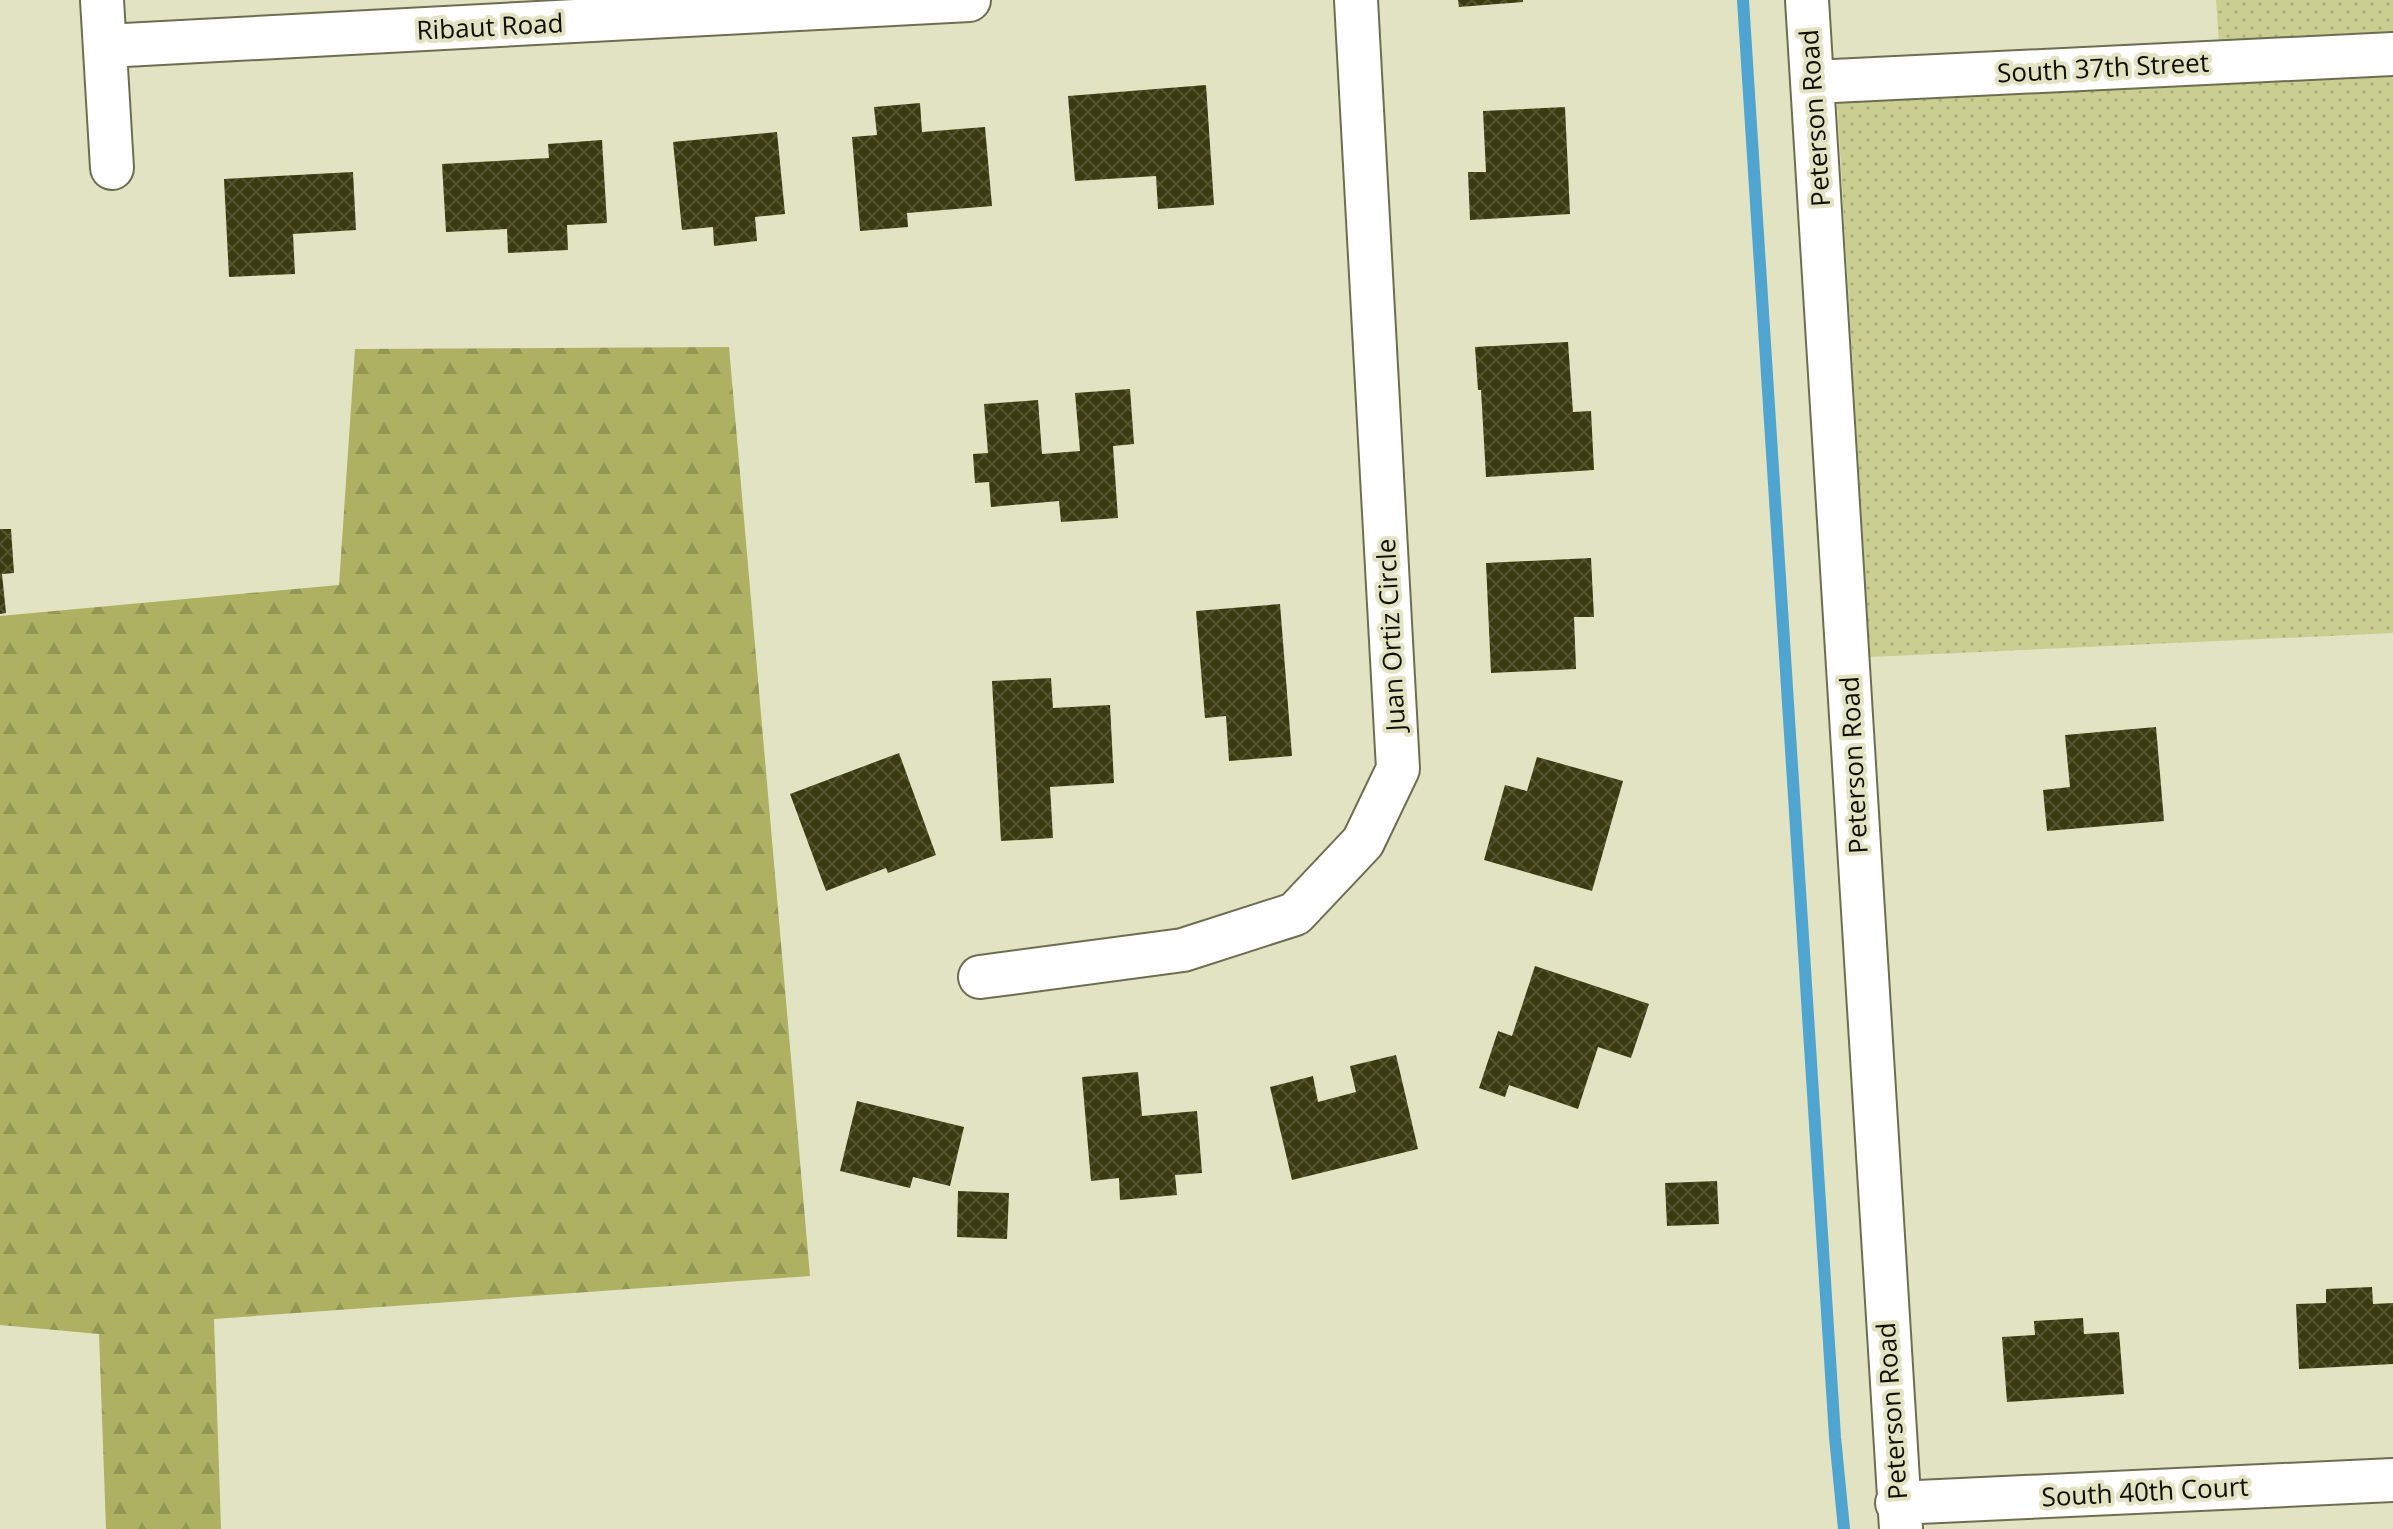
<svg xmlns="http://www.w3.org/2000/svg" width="2393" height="1529" font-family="'Open Sans',sans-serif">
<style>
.grass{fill:url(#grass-dots)}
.forest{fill:url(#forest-firs)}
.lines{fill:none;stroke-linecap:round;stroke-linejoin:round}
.stream{stroke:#50a5d0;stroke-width:12}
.building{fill:url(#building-cross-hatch)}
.minor-casing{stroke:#6d6e51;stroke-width:46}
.minor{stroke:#fff;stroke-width:42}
.labels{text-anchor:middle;stroke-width:8;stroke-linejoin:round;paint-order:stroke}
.street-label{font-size:26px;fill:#0f0f05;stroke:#e1e3c2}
</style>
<defs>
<pattern id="grass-dots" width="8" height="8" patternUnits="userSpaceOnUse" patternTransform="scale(2)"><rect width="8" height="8" fill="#cace91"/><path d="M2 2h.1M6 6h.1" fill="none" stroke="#acb07c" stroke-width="1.8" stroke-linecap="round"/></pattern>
<pattern id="forest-firs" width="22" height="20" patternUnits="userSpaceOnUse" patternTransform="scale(2)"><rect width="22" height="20" fill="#adb161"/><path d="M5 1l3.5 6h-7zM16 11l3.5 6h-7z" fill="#949753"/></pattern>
<pattern id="building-cross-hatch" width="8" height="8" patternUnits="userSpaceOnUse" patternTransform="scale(2)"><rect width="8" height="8" fill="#3a3b10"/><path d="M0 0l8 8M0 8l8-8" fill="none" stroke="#535431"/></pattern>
</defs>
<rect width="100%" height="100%" fill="#e1e3c2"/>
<path class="grass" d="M2216,0H2393V34L2219,43Z
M2393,75V633L1870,657L1837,101Z"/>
<path class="forest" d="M729,347L810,1276L214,1319L221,1529H106L99,1334L0,1325V616L339,585L355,349Z"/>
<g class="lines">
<path class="stream" d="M1743,0L1835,1437L1844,1529"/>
</g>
<path class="building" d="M1458,0H1523V2L1459,7Z
M1206,85L1214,205L1158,209L1156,176L1075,181L1068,96Z
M920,103L922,132L985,127L992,206L907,213L908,227L860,231L852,137L877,135L874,107Z
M1565,107L1570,214L1470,220L1468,172H1486L1483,111Z
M777,132L785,214L755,217L757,241L714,246L713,227L682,230L673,142Z
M602,140L607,223L567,225L568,250L508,253L507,229L446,232L442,164L549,158L548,144Z
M353,172L356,230L293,234L295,274L229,277L224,179Z
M1568,342L1573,412L1591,411L1594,470L1486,477L1481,390H1478L1475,347Z
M1130,389L1134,444L1113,446L1118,518L1061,522L1059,501L991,507L989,482L975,483L973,454L988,453L984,404L1038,400L1042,454L1080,451L1075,393Z
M0,529H11L14,573L2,574L6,613L0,614Z
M1591,558L1594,617H1574L1576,669L1491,673L1486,563Z
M1280,604L1292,756L1229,761L1226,716L1205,718L1196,611Z
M1051,678L1053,708L1110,705L1114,783L1050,787L1053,838L1001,841L992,681Z
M2156,727L2164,821L2047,831L2043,790L2070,787L2065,735Z
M899,753L936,855L888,873L886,868L826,891L790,794Z
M1537,757L1623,781L1592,891L1484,860L1505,785L1527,791Z
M1535,966L1649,1004L1631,1058L1598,1047L1578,1109L1509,1085L1505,1097L1479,1088L1498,1031L1512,1036Z
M1396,1055L1418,1149L1292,1180L1270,1087L1313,1076L1318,1102L1356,1092L1350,1066Z
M1138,1072L1142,1116L1197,1111L1202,1173L1175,1175L1177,1195L1120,1200L1119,1178L1091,1181L1082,1077Z
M857,1101L964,1127L950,1186L913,1177L910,1188L840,1171Z
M1717,1181L1719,1224L1667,1226L1665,1183Z
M958,1191L1009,1193L1007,1239L957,1237Z
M2372,1287L2373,1304L2393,1303V1364L2299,1369L2296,1304L2326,1303V1289Z
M2083,1318L2084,1334L2119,1332L2124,1394L2007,1402L2002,1337L2035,1335L2034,1321Z"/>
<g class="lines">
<g class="minor-casing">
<path id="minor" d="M102,0L112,168
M1807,0L1901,1529
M106,46L969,0
M1813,82L2393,54
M980,977L1183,950L1295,914L1363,842L1398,769L1356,0
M1897,1503L2393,1480"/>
</g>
<use href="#minor" class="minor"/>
</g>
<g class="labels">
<g class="street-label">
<text transform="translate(490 27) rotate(-3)" y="9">Ribaut Road</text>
<text transform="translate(2103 68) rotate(-3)" y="9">South 37th Street</text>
<text transform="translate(1815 118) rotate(-94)" y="9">Peterson Road</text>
<text transform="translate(1391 635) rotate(-93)" y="9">Juan Ortiz Circle</text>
<text transform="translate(1854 765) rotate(-93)" y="9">Peterson Road</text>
<text transform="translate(1892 1411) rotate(-94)" y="9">Peterson Road</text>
<text transform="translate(2145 1492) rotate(-3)" y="9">South 40th Court</text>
</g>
</g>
</svg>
